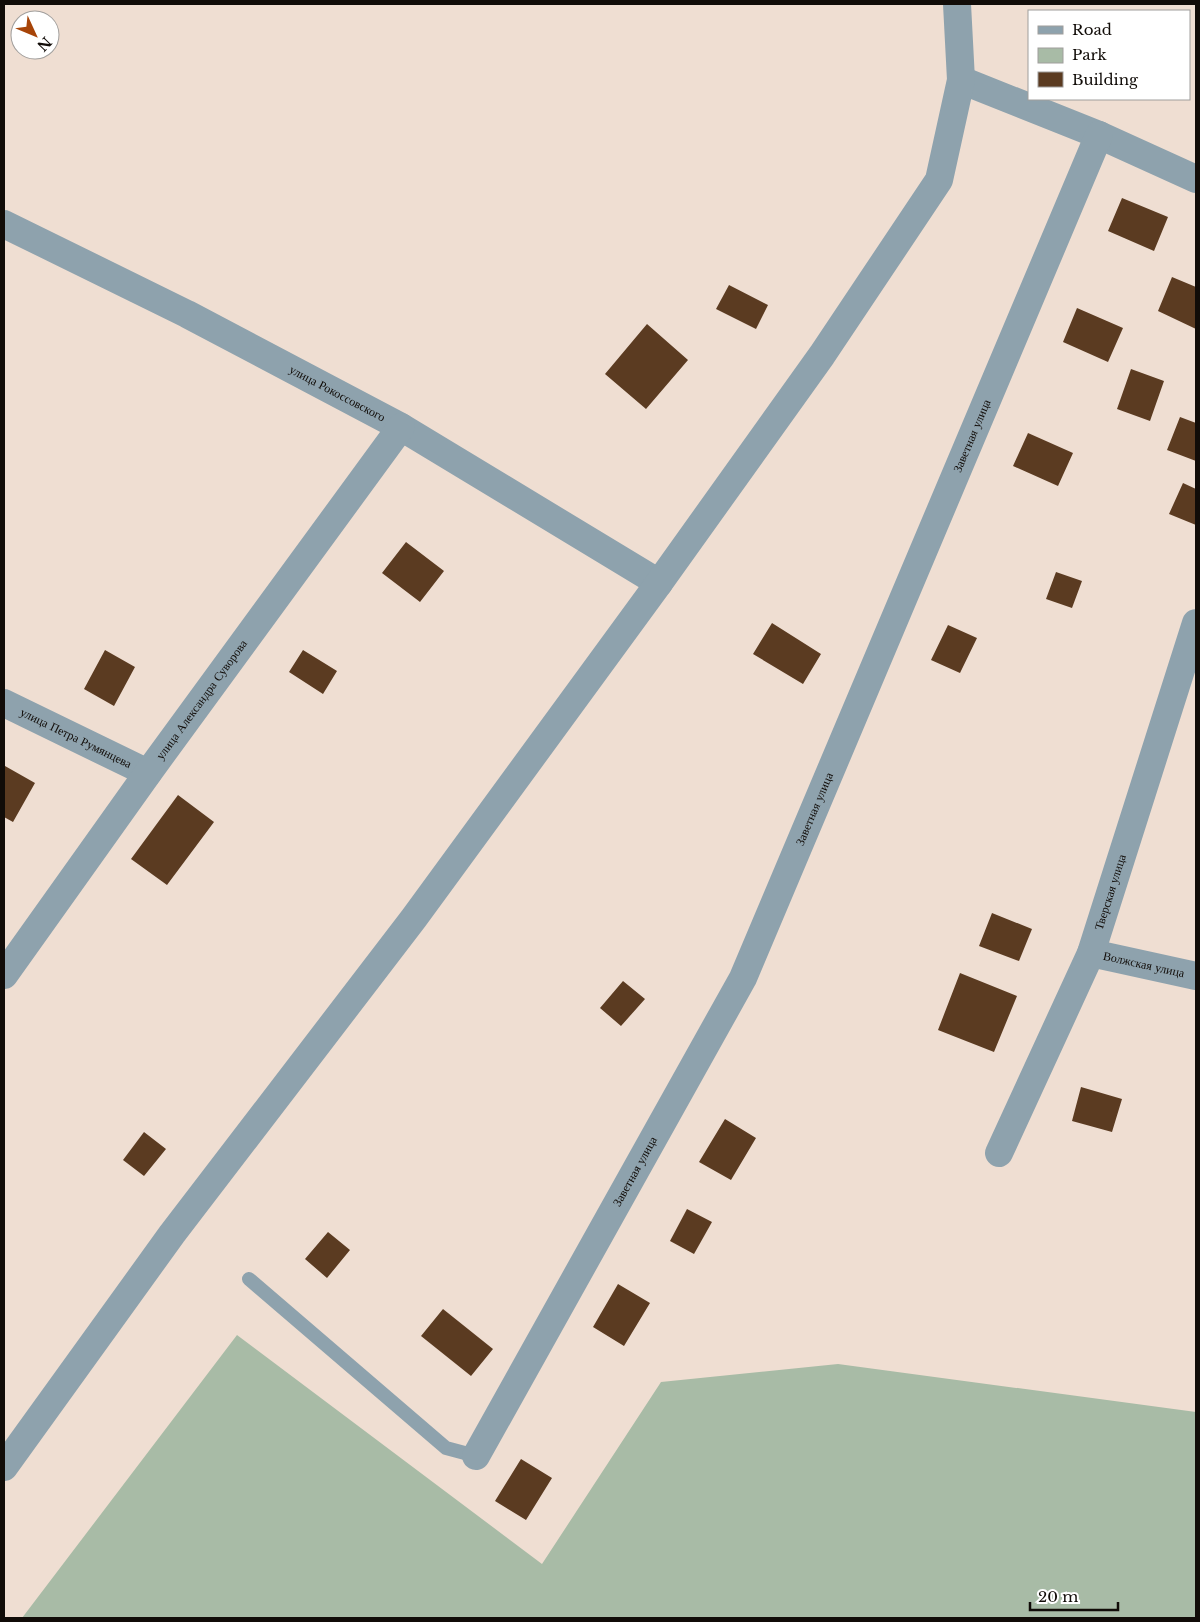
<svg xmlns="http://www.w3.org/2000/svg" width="1200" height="1622" font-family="'Libre Baskerville',serif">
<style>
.green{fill:#a8bba6}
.building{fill:#5b3b21}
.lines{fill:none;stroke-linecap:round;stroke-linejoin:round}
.service{stroke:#8ea2ad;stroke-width:14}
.minor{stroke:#8ea2ad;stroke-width:28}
.labels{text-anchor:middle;stroke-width:5;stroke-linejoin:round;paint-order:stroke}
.street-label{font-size:12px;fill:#110c08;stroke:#fff}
</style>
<rect width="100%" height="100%" fill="#efded2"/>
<path class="green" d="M237,1335L542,1564L661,1382L838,1364L1196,1412V1618H22Z"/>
<path class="building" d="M1122,198L1168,217L1154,251L1108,231Z
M1172,277L1196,287V329L1158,311Z
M729,285L768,305L756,329L716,309Z
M1077,308L1123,328L1108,362L1063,342Z
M647,324L688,360L646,409L605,374Z
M1131,369L1164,381L1150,421L1117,409Z
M1180,417L1196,423V461L1167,450Z
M1028,433L1073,453L1058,486L1013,466Z
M1183,483L1196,489V525L1169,514Z
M406,542L444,571L420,602L382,573Z
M1056,572L1082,581L1072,608L1046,599Z
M772,623L821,654L803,684L753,654Z
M948,625L977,638L960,673L931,660Z
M105,650L135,667L114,706L84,689Z
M303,650L337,671L323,694L289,672Z
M5,766L35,783L13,822L4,817Z
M178,795L214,822L167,885L131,859Z
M992,913L1032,929L1019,961L979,946Z
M960,973L1017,996L994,1052L938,1030Z
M623,981L645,999L621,1026L600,1008Z
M1081,1087L1122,1099L1112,1132L1072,1121Z
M725,1119L756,1138L731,1180L699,1162Z
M144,1132L166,1149L144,1176L123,1160Z
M687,1209L712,1222L694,1254L670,1241Z
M328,1232L350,1250L327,1278L305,1259Z
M618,1284L650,1303L624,1346L593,1327Z
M443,1309L493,1349L471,1376L421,1336Z
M521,1459L552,1478L526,1520L495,1501Z"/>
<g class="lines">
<path class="service" d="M249,1279L446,1448L476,1456"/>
<g class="minor">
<path d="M961,80L1099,135L1196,179"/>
<path id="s1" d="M4,224L187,314L401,427L659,583"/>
<path id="s2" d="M4,703L148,773"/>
<path id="s3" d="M1091,953L1196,976"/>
<path id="s4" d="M4,975L148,773L401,427"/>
<path id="s5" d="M999,1153L1091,953L1196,623"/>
<path id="s6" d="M476,1456L743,978L1099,135"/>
<path d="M4,1467L172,1234L414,918L659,583L822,355L939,180L961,80L957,4"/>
</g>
</g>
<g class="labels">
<g class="street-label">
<text dy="4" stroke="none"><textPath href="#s1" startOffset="374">улица Рокоссовского</textPath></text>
<text dy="4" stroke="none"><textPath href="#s6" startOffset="1136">Заветная улица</textPath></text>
<text dy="4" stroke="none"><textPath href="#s4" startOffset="339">улица Александра Суворова</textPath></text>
<text dy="4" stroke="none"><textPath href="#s2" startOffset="80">улица Петра Румянцева</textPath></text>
<text dy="4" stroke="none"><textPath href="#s6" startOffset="731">Заветная улица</textPath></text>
<text dy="4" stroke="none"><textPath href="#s5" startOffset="284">Тверская улица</textPath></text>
<text dy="4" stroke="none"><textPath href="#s3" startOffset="54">Волжская улица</textPath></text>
<text dy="4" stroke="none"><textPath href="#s6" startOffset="326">Заветная улица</textPath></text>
</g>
</g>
<rect width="1200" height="1622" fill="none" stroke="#110c08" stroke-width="10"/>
<rect x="1028" y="10" width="162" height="90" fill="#ffffff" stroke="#a09e9c"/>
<rect x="1038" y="26" width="25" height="8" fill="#8ea2ad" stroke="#a09e9c"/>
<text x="1072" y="35" font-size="15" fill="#110c08">Road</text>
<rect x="1038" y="48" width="25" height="15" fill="#a8bba6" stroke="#a09e9c"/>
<text x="1072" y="60" font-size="15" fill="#110c08">Park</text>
<rect x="1038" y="72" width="25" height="15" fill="#5b3b21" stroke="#a09e9c"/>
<text x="1072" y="85" font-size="15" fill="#110c08">Building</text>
<g transform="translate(35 35) rotate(134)"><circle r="24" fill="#ffffff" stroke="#a09e9c"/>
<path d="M0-4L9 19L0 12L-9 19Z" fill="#a74408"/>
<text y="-8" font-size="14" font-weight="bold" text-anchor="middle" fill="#110c08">N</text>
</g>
<path d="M1030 1602v8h88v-8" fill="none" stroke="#110c08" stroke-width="2.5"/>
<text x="1038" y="1602" font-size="15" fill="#110c08" stroke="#ffffff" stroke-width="4" paint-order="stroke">20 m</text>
</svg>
